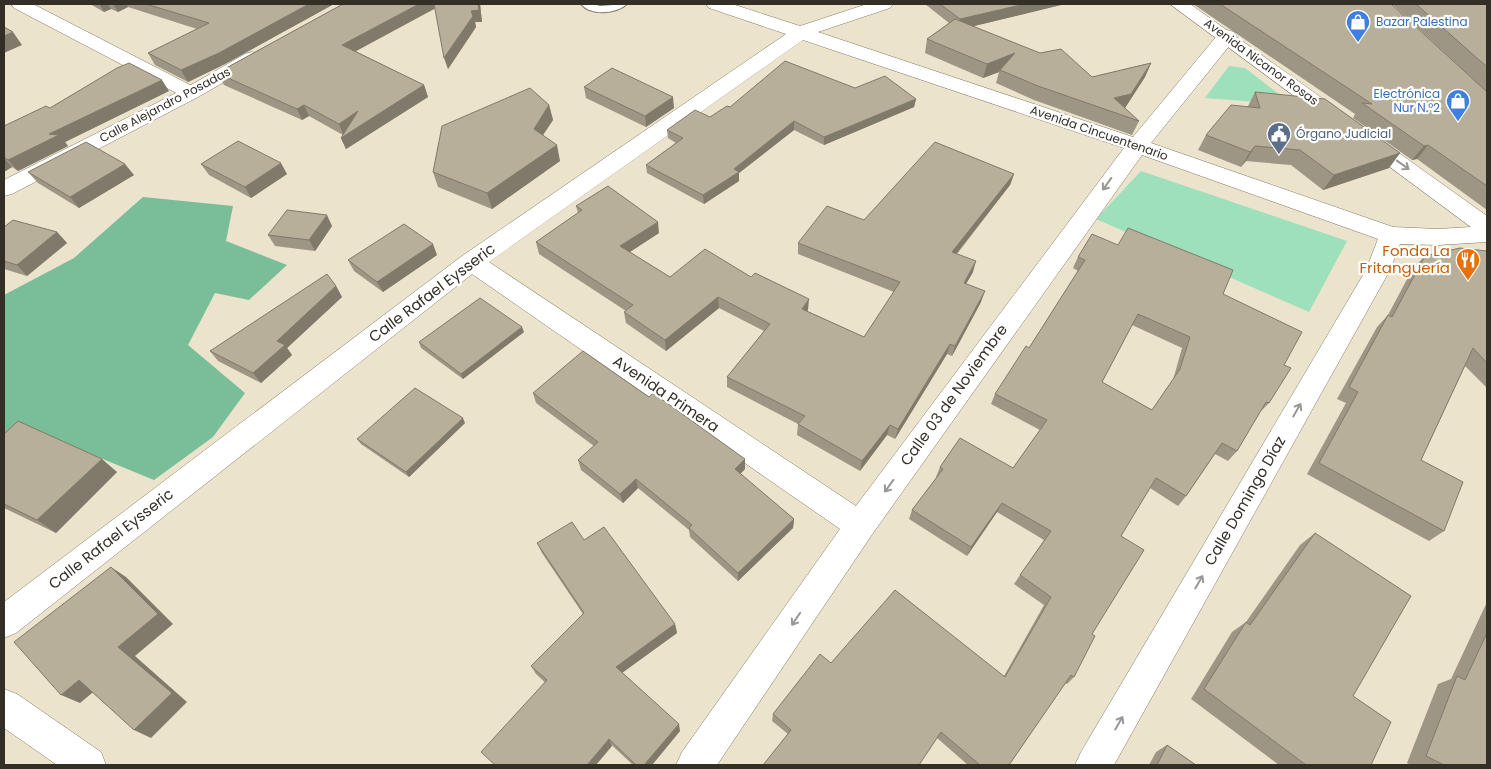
<svg xmlns="http://www.w3.org/2000/svg" width="1491" height="769" font-family="Poppins,sans-serif">
<style>
.green{fill:#9de0bb}
.forest{fill:#7abe99}
.lines{fill:none;stroke-linecap:round;stroke-linejoin:round}
.service-casing{stroke:#827a66;stroke-width:2}
.minor-casing{stroke:#827a66;stroke-width:1}
.tertiary-casing{stroke:#827a66;stroke-width:1}
.primary-casing{stroke:#827a66;stroke-width:1}
.service{fill:#fff;fill-rule:evenodd}
.minor{fill:#fff;fill-rule:evenodd}
.tertiary{fill:#fff;fill-rule:evenodd}
.primary{fill:#fff;fill-rule:evenodd}
.wall{fill:#9d9684;fill-rule:evenodd}
.shaded-wall{fill:#807a6b}
.building{fill:#b7af99;stroke:#807a6b;fill-rule:evenodd}
.oneway{stroke:#999793}
.labels{text-anchor:middle;stroke-width:4.5;stroke-linejoin:round;paint-order:stroke}
.far-shop-label{font-size:12px;fill:#366cbe;stroke:#fff;text-anchor:start}
.far-street-label{font-size:12px;fill:#332f27;stroke:#fff}
.far-service-label{font-size:12px;fill:#4e5e75;stroke:#fff;text-anchor:start}
.food-label{font-size:15px;fill:#c56008;stroke:#fff;text-anchor:end}
.street-label{font-size:15px;fill:#332f27;stroke:#fff}
</style>
<rect width="100%" height="100%" fill="#ebe3cc"/>
<path class="green" d="M1229,66L1245,68L1293,105L1205,98Z
M1141,171L1347,241L1309,312L1096,219Z"/>
<path class="forest" d="M143,197L233,206L226,241L287,265L249,300L215,293L188,345L245,393L213,437L154,480L32,430L4,452V295L74,258Z"/>
<g class="lines">
<g class="service-casing">
<path id="service" d="M581,4H593L600,6L627,4C616,14 591,16 581,4Z"/>
</g>
<g class="minor-casing">
<path id="minor" d="M11,4H33L198,89L201,93L198,97L191,99L184,97L14,8Z
M706,4H732L800,26L867,4H893L890,8L818,32L1133,137L1220,32L1227,30L1234,32L1236,36L1234,40L1151,143L1393,227L1438,229L1487,226V242L1438,245L1400,244L1390,270L1114,765H1075L1081,752L1366,270L1378,239L1142,155L871,536L717,765H676L682,752L840,529L472,274L16,633L4,638V602L462,256L786,34L709,8ZM803,40L1124,148L856,506L489,262Z
M4,689L17,694L101,752L106,765H57L4,728Z"/>
</g>
<g class="tertiary-casing">
<path id="tertiary" d="M252,52L259,54L262,58L259,62L198,97L12,194L4,196V180L184,89L245,54Z"/>
</g>
<g class="primary-casing">
<path id="primary" d="M1170,4H1190L1487,216V235L1479,233Z"/>
</g>
<use href="#service" class="service"/>
<use href="#minor" class="minor"/>
<use href="#tertiary" class="tertiary"/>
<use href="#primary" class="primary"/>
</g>
<path class="wall" d="M90,4H334L225,64L188,82L155,65L148,53L197,29L128,7L118,12L111,9L104,12Z
M343,4H480L482,22H475L476,27L448,69L435,8L355,51L424,85L428,97L346,149L341,138L343,135L309,116L302,120L224,85L217,73Z
M925,4H1065L973,26L1092,77L1151,63L1145,77L1125,108L1139,121L1132,135L1034,100L996,83L999,72L983,78L925,53L927,39L949,23Z
M1193,4H1391L1487,92V210L1417,159L1412,160L1353,118L1355,114Z
M1392,4H1487V92Z
M584,87L674,108L646,127L586,98Z
M855,88L916,99L914,107L824,145L794,130L739,173V181L704,204L647,173L646,165L676,143L668,138L667,130L710,117L730,107Z
M169,91L65,142L68,146L18,171L12,167L4,172V126L50,108Z
M1255,92L1400,153L1389,168L1323,190L1291,165L1246,161L1241,167L1198,150L1206,135L1248,106Z
M549,105L553,120L543,135L560,161L492,209L438,187L433,172Z
M201,164L287,174L251,198L209,175Z
M28,172L134,175L79,208L38,183Z
M1014,174L1010,185L957,254L973,272L966,284L981,302L952,356L947,354L895,439L887,435L860,471L797,435L798,424L727,387V377L764,331L719,308L666,351L626,323L624,312L626,311L539,254L536,242L578,213L576,206L659,233L630,252L670,277L808,310L807,311L864,337L894,292L798,254V243L864,220Z
M332,226L315,251L275,246L268,235Z
M4,227L57,232L67,243L27,276L4,269Z
M1487,251V388L1465,366L1421,460L1444,531L1429,541L1307,474L1346,403L1337,399L1377,327L1388,315L1413,268L1425,256Z
M437,255L383,292L354,271L348,260Z
M1078,257L1223,294L1284,365L1269,403L1259,413L1237,451L1228,461L1215,454L1186,496L1178,506L1150,488L1121,536L1092,634L1074,677L1067,684L1065,683L1009,765H968L937,738L788,734L772,721L773,714L831,663L1004,676L1044,605L1014,584L1044,540L997,512L967,556L909,519L912,510L937,477H936L940,467L1013,468L1040,430L991,404L995,394L1029,348L1078,271L1073,268ZM1132,325L1182,348L1173,380L1152,410L1102,382Z
M336,286L342,297L287,348L292,355L261,383L218,361L210,351Z
M524,332L463,379L421,348L419,342Z
M533,393L745,469L740,474L794,519L793,528L738,581L690,537L689,530L638,488L623,503L581,470L578,460L594,446L536,403Z
M465,423L409,477L361,444L357,439Z
M4,434L117,472L56,533L4,508Z
M1315,533L1353,696L1371,765H1279L1191,699L1232,632L1246,622L1300,545Z
M584,540L675,624L677,633L622,673L680,731L652,765H633L536,674L531,666L583,614L542,553L537,543Z
M1487,602V765H1411L1407,763L1438,684L1451,679Z
M1167,745L1196,765H1149L1156,752Z"/>
<path class="shaded-wall" d="M99,4H108L111,9L104,12Z
M113,4H126L128,7L118,12Z
M309,4H334L225,64L188,82L181,70Z
M419,4H435L436,8L347,56L342,45Z
M478,4H480L482,22H475L476,27L448,69L444,58L471,11Z
M1025,4H1065L958,30L960,19Z
M13,32L22,45L4,53V36Z
M1015,53L1000,70L999,72L983,78L987,64Z
M1151,63L1145,77L1125,108L1114,98Z
M162,80L169,91L65,142L68,146L18,171L8,160L49,134Z
M424,85L428,97L346,149L341,138L344,136L339,124L358,111Z
M673,97L674,108L646,127L645,116Z
M916,99L914,107L824,145V137Z
M304,105L309,116L302,120L297,109Z
M549,105L553,120L537,144L534,129Z
M794,121V130L739,173V181L704,204L703,195L734,169Z
M557,145L560,161L492,209L487,193Z
M1428,145L1417,159L1412,160L1424,146Z
M1255,146L1246,161L1241,167L1250,152Z
M1400,153L1389,168L1323,190L1334,175Z
M4,158L12,167L4,172Z
M281,163L287,174L251,198L245,187Z
M125,164L134,175L79,208L70,197Z
M1014,174L1010,185L949,263L952,252Z
M327,215L332,226L315,251L309,240Z
M658,222L659,233L622,257L620,246Z
M57,232L67,243L27,276L17,265Z
M433,244L437,255L383,292L377,282Z
M976,261L973,272L960,294L964,283Z
M336,286L342,297L287,348L292,355L261,383L253,373L277,341Z
M985,291L981,302L952,356L955,346Z
M718,297L719,308L666,351L665,340Z
M809,299L808,310L801,320L802,309Z
M522,327L524,332L463,379L461,374Z
M950,344L947,354L895,439L898,429Z
M463,418L465,423L409,477L406,472Z
M890,425L887,435L860,471L862,461Z
M102,459L117,472L56,533L37,520Z
M745,459V469L735,479V469Z
M636,479L638,488L623,503L620,494Z
M1002,503L997,512L967,556L971,547Z
M794,519L793,528L738,581V573Z
M111,567L126,577L173,624L135,656L187,702L151,738L134,730L118,647Z
M675,624L677,633L619,675L616,667Z
M79,680L97,689L80,703L61,695Z
M679,724L680,731L652,765H644Z
M609,739L612,746L596,765H587Z"/>
<path class="building" d="M146,4H309L219,53L181,70L148,53L209,23Z
M343,4H419L342,45L424,85L341,138L358,111L339,124L304,105L297,109L217,73Z
M434,4H478L479,10L471,11L473,16L444,58Z
M940,4H1025L960,19Z
M1220,4H1391L1487,92V186L1428,145L1424,146L1362,103L1372,104Z
M1416,4H1487V67Z
M955,19L1040,53L1061,49L1092,77L1151,63L1131,94L1114,98L1139,121L1038,86L1000,70L1015,53L987,64L927,39Z
M4,27L13,32L4,36Z
M785,61L855,88L885,76L916,99L824,137L794,121L734,169L739,172L703,195L646,165L683,138L667,130L695,110L710,117L727,106L730,107Z
M129,63L162,80L49,134L59,135L8,160L4,157V126L46,106L50,108L117,68Z
M612,68L673,97L645,116L584,87Z
M530,88L549,105L534,129L557,145L487,193L433,172L442,126Z
M1255,92L1325,99L1400,153L1334,175L1300,150L1255,146L1250,152L1206,135L1231,105L1260,108Z
M238,141L281,163L245,187L201,164Z
M86,142L125,164L70,197L28,172Z
M935,142L1014,174L952,252L976,261L964,283L985,291L955,346L950,344L898,429L890,425L862,461L798,424L805,416L727,377L770,324L718,297L665,340L624,312L633,305L536,242L582,210L576,206L608,186L658,222L620,246L670,277L705,249L751,277L755,273L809,299L802,309L864,337L900,282L798,243L827,206L864,220Z
M287,210L327,215L309,240L268,235Z
M13,220L57,232L17,265L4,261V227Z
M404,224L433,244L377,282L348,260Z
M1128,228L1233,270L1223,294L1302,332L1284,365L1291,368L1269,403L1266,402L1237,451L1222,443L1186,496L1156,478L1121,536L1144,550L1092,634L1095,636L1074,677L1071,675L1009,765H980L941,732L919,765H763L791,730L773,714L820,654L831,663L895,590L1005,677L1051,597L1020,575L1051,531L1002,503L971,547L912,510L943,469L940,467L960,438L1013,468L1047,420L995,394L1026,346L1029,348L1085,260L1078,257L1092,234L1118,245ZM1138,314L1190,337L1180,369L1152,410L1102,382Z
M1460,248L1487,251V363L1473,348L1421,460L1463,482L1444,531L1319,463L1358,392L1349,387L1388,315L1392,317L1425,256Z
M327,274L336,286L277,341L285,345L253,373L210,351Z
M480,298L522,327L461,374L419,342Z
M583,351L649,397L653,393L745,459L735,469L794,519L738,573L689,528L692,525L636,479L620,494L578,460L598,442L533,393Z
M415,388L463,418L406,472L357,439Z
M18,421L102,459L37,520L4,504V434Z
M572,522L584,540L604,527L675,624L616,667L679,724L644,765H636L609,739L587,765H495L481,752L547,680L531,666L584,613L537,543Z
M1315,533L1411,596L1353,696L1391,722L1371,765H1306L1204,689L1246,622L1250,625Z
M111,567L158,614L118,647L172,693L134,730L79,680L61,695L14,642Z
M1487,633V765H1444L1426,756L1457,676L1465,680Z
M1167,745L1196,765H1157Z"/>
<defs><path id="oneway-shaft" d="M-6 0H5M1.5-3L5.5 0L1.5 3" fill="none" stroke-width="1.6" stroke-linecap="round" stroke-linejoin="round" transform="scale(1.25)"/></defs>
<g class="oneway">
<use href="#oneway-shaft" transform="translate(1403 165) rotate(36)"/>
<use href="#oneway-shaft" transform="translate(1107 184) rotate(126)"/>
<use href="#oneway-shaft" transform="translate(1297 410) rotate(-60)"/>
<use href="#oneway-shaft" transform="translate(889 486) rotate(126)"/>
<use href="#oneway-shaft" transform="translate(1199 582) rotate(-60)"/>
<use href="#oneway-shaft" transform="translate(796 619) rotate(124)"/>
<use href="#oneway-shaft" transform="translate(1119 723) rotate(-60)"/>
</g>
<defs>
<g id="shop-pin" transform="scale(1.25)"><path d="M0 17L-7.5 6A9.5 9.5 0 1 1 7.5 6Z" fill="#3f7fe0" stroke="#fff"/><path d="M-5-2.5h2.3a2.7 3.5 0 0 1 5.4 0H5L5.5 6h-11ZM-1.5-2.5h3a1.5 2.3 0 0 0-3 0Z" fill="#fff"/></g>
<g id="civic-pin" transform="scale(1.25)"><path d="M0 17L-7.5 6A9.5 9.5 0 1 1 7.5 6Z" fill="#5c6f8a" stroke="#fff"/><path d="M-.6-6.5H3V-4.5H.6V-3L4-1V1h2V6H-6V1h2V-1L-.6-3ZM-1.2 2.5V6h2.4V2.5Z" fill="#fff"/></g>
<g id="restaurant-pin" transform="scale(1.25)"><path d="M0 17L-7.5 6A9.5 9.5 0 1 1 7.5 6Z" fill="#e8710a" stroke="#fff"/><path d="M-5-6h1v4h1v-4h1v4h1v-4h1v5L-1.5 .5V6h-2V.5L-5-1ZM5-6V6H3V1.5H1.5Q1.5-4 5-6Z" fill="#fff"/></g>
</defs>
<g fill-rule="evenodd">
<use href="#shop-pin" x="1358" y="22"/>
<use href="#shop-pin" x="1458" y="101"/>
<use href="#civic-pin" x="1279" y="134"/>
<use href="#restaurant-pin" x="1468" y="260"/>
</g>
<g class="labels">
<g class="far-shop-label">
<text x="1376" y="26">Bazar Palestina</text>
<text x="1440" y="98" text-anchor="end">Electrónica<tspan x="1440" dy="14">Nur N.°2</tspan></text>
</g>
<g class="far-street-label">
<text transform="translate(1261 62) rotate(36)" y="4">Avenida Nicanor Rosas</text>
<text transform="translate(165 105) rotate(-28)" y="4">Calle Alejandro Posadas</text>
<text transform="translate(1099 133) rotate(19)" y="4">Avenida Cincuentenario</text>
</g>
<g class="far-service-label">
<text x="1296" y="138">Órgano Judicial</text>
</g>
<g class="food-label">
<text x="1450" y="256">Fonda La<tspan x="1450" dy="17">Fritanguería</tspan></text>
</g>
<g class="street-label">
<text transform="translate(432 293) rotate(-37)" y="5">Calle Rafael Eysseric</text>
<text transform="translate(666 394) rotate(34)" y="5">Avenida Primera</text>
<text transform="translate(954 395) rotate(-54)" y="5">Calle 03 de Noviembre</text>
<text transform="translate(1245 501) rotate(-60)" y="5">Calle Domingo Díaz</text>
<text transform="translate(111 539) rotate(-38)" y="5">Calle Rafael Eysseric</text>
</g>
</g>
<rect width="1491" height="769" fill="none" stroke="#332f27" stroke-width="10"/>
</svg>
